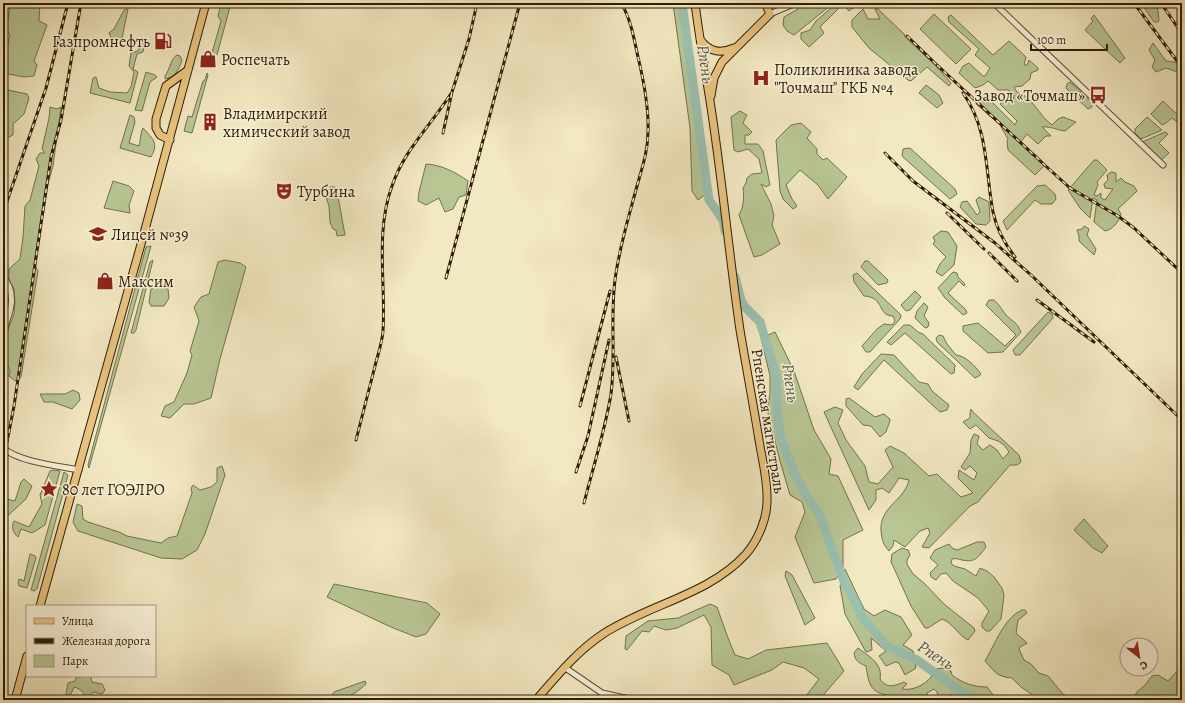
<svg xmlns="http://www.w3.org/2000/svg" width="1185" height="703" font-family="Alegreya,serif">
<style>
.green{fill:#b8c694;stroke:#73724c}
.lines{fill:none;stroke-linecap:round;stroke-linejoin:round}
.river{stroke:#9bc0b0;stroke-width:9}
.minor-casing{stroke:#5f5032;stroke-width:7}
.major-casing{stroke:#2e1d03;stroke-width:9}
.minor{stroke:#f7f0d7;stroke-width:5}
.major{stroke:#e9c480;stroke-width:7}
.rail-casing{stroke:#2e1d03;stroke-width:3}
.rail{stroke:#f7f0d7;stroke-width:1.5;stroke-dasharray:4.5;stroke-linecap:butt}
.labels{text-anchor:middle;stroke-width:3;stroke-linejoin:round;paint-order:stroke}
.poi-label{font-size:16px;fill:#2e1d03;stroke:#f7f0d7;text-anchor:start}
.street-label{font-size:16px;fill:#2e1d03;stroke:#f7f0d7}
.water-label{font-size:17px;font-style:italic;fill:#545640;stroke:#f7f0d7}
</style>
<rect width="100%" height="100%" fill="#f2e8c1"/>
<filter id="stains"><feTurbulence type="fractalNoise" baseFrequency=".005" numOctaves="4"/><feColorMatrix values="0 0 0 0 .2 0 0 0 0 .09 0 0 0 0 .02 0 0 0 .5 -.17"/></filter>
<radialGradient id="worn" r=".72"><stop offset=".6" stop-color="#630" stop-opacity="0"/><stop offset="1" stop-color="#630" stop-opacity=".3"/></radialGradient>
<path class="green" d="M11,3H40L39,21L47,25L34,61L37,65L34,76L24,77L3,73V53H6L10,35L6,29Z
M221,3H231L217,55H213L211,65L208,67L221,21L218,16Z
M673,3H679L706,194L698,200L692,191L690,128Z
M807,3H860L849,11L843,4L820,27L824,33L809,47L801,39V33L810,30L816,21L831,8V5L794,35L787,31L783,25L784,17L798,9L799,6Z
M1141,3L1157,4L1159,20L1158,22H1154Z
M128,9L121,43L118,46L114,44L109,33L114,29L124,10Z
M863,9L868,19H880L875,9H878L904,34L905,37L936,66L951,83L949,86L927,67L911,81L908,80L869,48L852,27V20Z
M934,14L971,49L956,64L920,29Z
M951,15L993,55L1009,41L1026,57L1024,65H1027L1029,60L1038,68V70L1031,73L1030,79L1022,86L1014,87L1017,92C1033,97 1039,116 1052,125L1058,119L1063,117L1076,122L1065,131C1057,130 1050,126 1042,127L1051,136H1046L1038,144L1027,134L1020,143L1044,166L1035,175L1008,150L1007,141L1008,139L1000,125L976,104L979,99L988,98L1015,125L1017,121L1000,104L1004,99L1013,104L1014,95L1008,90H998L988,81L983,85L975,88L959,73L963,66L969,63L983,76H985L990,68L975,55L979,49L949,22L948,17Z
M1094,15L1125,58L1120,63L1085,30L1093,21L1091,19Z
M145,41L143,52L137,54L133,69L138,72L130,103L90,93L93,78L96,77L99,88L110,92L127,93L131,87L134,72L129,66L131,53L138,51L141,43Z
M1153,43L1166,61L1182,63V72L1180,73L1166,68L1156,72L1152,67L1155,60L1149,50Z
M177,55L180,56L182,61C178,70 176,77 165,79V76C170,69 171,58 177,55Z
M146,72L155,75L157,77L150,82L142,111L135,110Z
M207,73L208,75L192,133L184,131L188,116L192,117L203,81L205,80Z
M1070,82L1091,102L1092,107L1088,109L1066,88L1067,84Z
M926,85L939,95L943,103L937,108L919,93Z
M3,89L27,94L29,98L24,114L13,124V135L5,139L3,138Z
M1163,101L1180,117L1176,121L1172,118L1166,123L1162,125L1151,114Z
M50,107L57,109L61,107L53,166L44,198L34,264L38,271L21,377L15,381L9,376L10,370L6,363L3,364V343L14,314L15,302L14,289L9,281V269L20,259L23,237L25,206L30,200L39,166L36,159L40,153H45L42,149L49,118Z
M740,111L747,115L743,123L752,132L749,135H745V144H758L763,151L770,185L766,187L761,184L771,204L774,216L772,225L780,244L762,255L754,257L739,215C744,206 744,198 743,188L746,183L747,178L752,174L762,173L759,159L748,149L738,152L734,150L731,117Z
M130,115L134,117L135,122L129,143L139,146C141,140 140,133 143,128C153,139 159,143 151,157L120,148Z
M1147,117L1162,130L1141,139L1135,133V129Z
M801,123L811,132L807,138L817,149V154L823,160L827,158L847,177L828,199L818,185L800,170L786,185L792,199L797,206L793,209L783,199L780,191L776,140L791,125Z
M1165,132L1168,134L1159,143L1169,153L1161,160L1142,142Z
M910,148L955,189L957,194L950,199L902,156L903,149Z
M1094,160H1097L1107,170L1097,182L1098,185L1094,195L1097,196L1101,193V198L1105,200L1113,189L1105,188L1104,184L1108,180L1107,175L1111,172L1116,173V182L1121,178L1125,182L1134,186L1137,191L1118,209L1121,214C1119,222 1112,230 1105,231L1094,222L1097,200L1093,198L1090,218L1080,208L1068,190Z
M426,164C442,165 455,172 468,181L466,195L459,197L453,209L445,212L439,198L426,205L418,201L419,192Z
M113,181L129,186L134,191L129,205L130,213L104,208Z
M1045,185L1055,194L1056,199L1052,204H1041L1035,200L1007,230L1003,221L1037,186Z
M330,187H335L337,191L345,235L337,236L336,230L333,229L330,222L329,206L326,197Z
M979,197L989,202L990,221L986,225L976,224L960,207L962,202L967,201L977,215L980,212L976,200Z
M1084,226L1089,229L1087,235L1096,249L1094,255L1079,241V236L1077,230L1082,229Z
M941,231L948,232L957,246L954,265L942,276L936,272L940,264L946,257L933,244L935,241L933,237Z
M151,246L89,468L88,465L146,247Z
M153,260L136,330L134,333H131L150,262Z
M225,260L240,263L246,267L220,359L211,398L194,404H184L170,418L161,416L165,406L174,402L187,373L192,355L190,351L199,321L194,307L201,297L209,294L218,262Z
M865,261H868L888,280L887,283L878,285L861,267Z
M953,272L957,273L958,277L965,284L964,286L959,281L948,293L966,310L967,313L963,315L945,298L938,288Z
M857,273L901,315L900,319L870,352H866L862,346L877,329L884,324L892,325L895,321L893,316C877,316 885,297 864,296L854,282L853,275Z
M158,285L168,289L169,298L164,306H151L149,302L151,289Z
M915,291L921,297L910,310L906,311L901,305Z
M989,300H994C999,304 1002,310 1006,315C1014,323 1016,321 1021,332L1003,352L988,353L963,331V326L978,323L1005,346L1016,335L986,305Z
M924,303L928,307L924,316L929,323L928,327L925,328L915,318L917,311Z
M1048,312L1052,314L1053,318L1020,355H1015L1013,350Z
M904,325H910L918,332L923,334L955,365L954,373L951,374L905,333L891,345L887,342Z
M775,332L794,371L814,430L831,459L829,474L838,476L863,530L843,540V567L836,579L814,583L795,537L805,512L802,502L790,495L780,461L767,409L770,395V376L761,338Z
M939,335L943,336L947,344L956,355C966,356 975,366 981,374L979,376L975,378L937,342L936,338Z
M881,354L894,355L919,382L928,384L932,391L949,405L947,410L940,412L884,360L858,390L854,387L862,374Z
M73,390L79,393L80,400L72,409L53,402H44L40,394H65Z
M849,398L875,417L884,414L890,419C890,424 887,427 886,432L880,437L871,426L863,425L846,406V399Z
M835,407L843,410L838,423L846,440L865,466L869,482L878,484L893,467L885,450L890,446L904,453L929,476L937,474L961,497L973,493L958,478L959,470L974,480L977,473L970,466L965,470L961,467L970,453L971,440L974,434L979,436L977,444L983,450L990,445L997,450L1003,459L1009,452L1004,445L998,441L989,438L976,425L970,429L963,422L970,418V413L971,409L973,412L1019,455L1021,462L1017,465H1010L978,502L970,506L929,548L922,547L930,533L928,528L920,531L905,547L894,540L893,546L889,551C883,544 882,540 881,531C879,507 905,500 909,480L899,478L889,493L882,488L876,490V500L869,510L824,412Z
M222,466L225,475L205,534L197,550L182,559L161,558L78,531L73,522L77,504L82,506L83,519L88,522L119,532L127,536L161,543L168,538L177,536L192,493L191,488L193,485L200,490L211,487L217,482V468Z
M53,470L60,471L45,525L32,533L21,529L18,537C13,533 11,527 14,521L29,527L42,504L40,495L50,471Z
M64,472L68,475L37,589L34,591L31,590Z
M24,479L32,486L26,499L3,520V498L15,501L21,482Z
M1084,519L1108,546L1102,553L1093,548L1074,530Z
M977,542H984L986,547C978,557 976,563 962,560C958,559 956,558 952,559L951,563L954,566L965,569L976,576L980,568L987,571L994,577L1002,588L1004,595L1001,619L990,631H986L982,627V623L989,611L978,598L953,581L946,573L941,574L936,580L931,577L930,573L938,565L930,558L935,550L949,544L952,548L957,550Z
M902,548L908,550L910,555L907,560V564L913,574L924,583L944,604L974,628L975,631L968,640C958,635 953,623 942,619L928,628H925L911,606L893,566L891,562L892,554Z
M30,554L35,556L36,558L27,588L19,586L18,584L19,579L24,581Z
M845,569L864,609L874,616L885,610L901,617L912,635L903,645L913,651L916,668L905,675L899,663L895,662L886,666L879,656L886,651L871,638L872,650L866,652L845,614L840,586Z
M786,571L792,575L815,618L805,625L785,576Z
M334,584L427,603L440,614L426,634L416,637L391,627L327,597Z
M710,604L717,607L728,638L735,655L748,659L766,650L827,643L844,671L819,700H807L806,696L819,679L804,668L783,662L772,670L734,685L729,675L712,665L711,627L704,615L677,628L666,630L654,626L649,632L642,631L627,650L625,649L626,636L648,621L678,618Z
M1022,610H1025L1027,613L1018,620L1016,633L1027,643L1020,647L1019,649L1024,660L1031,664L1039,673L1048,676L1063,694L1075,700H1040L1021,687L1012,678C997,677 995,672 985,661C995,644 1004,618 1022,610Z
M858,648C870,657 883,664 880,679C887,689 894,686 904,682L907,684L902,689C912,691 925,685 931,677C933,675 935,672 936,669L943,668L951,671L952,675C962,683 974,687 987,687L997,700H959L950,694L949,697L946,699H939L937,692L934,689L927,693V696L931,700H898C893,696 888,696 883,694C869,691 868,679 866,666C859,663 855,661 854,653Z
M1182,666V690L1171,700H1135L1136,693L1145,685L1152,676L1158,675L1168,681Z
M83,676H92L91,679L92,682L102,684L105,690L102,694L94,692L91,694L88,700H86C84,692 81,689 74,687L70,696L66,694L68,683L75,681L76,678Z
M365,681L366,684C355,694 345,701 329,700L334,692Z"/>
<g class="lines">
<path class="river" d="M682,3L709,200L723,220L725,231
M735,277L741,300L745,307L760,322L774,368L776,375L778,420L781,438L794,472L806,495L819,514L845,584L855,601L861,616L887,646L917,660L963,693L982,700"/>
<g class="minor-casing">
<path id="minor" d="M994,3L1163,165
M770,14L796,3
M3,277C18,293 10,314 3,332
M3,448C19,462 58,466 79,470
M564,667L602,693L634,700"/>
</g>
<g class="major-casing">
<path id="major" d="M700,39C709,52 720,54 734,48
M711,96L714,78L722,62L770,14L765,3
M170,140L160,135L156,128V119L166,86L188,70
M40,606L143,237L206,3
M15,700L27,656
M536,700C557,676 576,652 603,634C649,604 709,595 746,554C758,540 767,519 767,501C768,481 762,459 759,440C753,403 746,366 740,330C729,254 722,177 710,101C705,68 699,36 695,3"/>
</g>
<use href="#minor" class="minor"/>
<use href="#major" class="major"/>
<g class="rail-casing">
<path id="rail" d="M1134,3L1180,65
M1161,3L1182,34
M907,36L940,68
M937,65L1049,169L1070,188L1118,216L1134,228L1182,273
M963,93C989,130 985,170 993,212C996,227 1005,244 1015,257
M443,133L452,92L469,39L477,3
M885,153L913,181L995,243L1031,275L1182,420
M3,213L46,88L68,3
M947,213L984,249
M989,253L1017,281
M446,278L520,3
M1037,300L1094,342
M616,357L629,421
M580,406L610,291
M356,440C362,417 368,393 374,370C377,357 382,344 383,331C386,284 375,232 392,186C404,150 432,124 452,92
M7,442L14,406L51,157L61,120L81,3
M576,472L588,436L609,340
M584,503C593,467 605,431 611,394C616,356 610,318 615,280C619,248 629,216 637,186C642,168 648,151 648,132C649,108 644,82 638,57C634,39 631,19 621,3"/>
</g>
<use href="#rail" class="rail"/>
</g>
<defs>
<g id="fuel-bare" transform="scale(1.38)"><path d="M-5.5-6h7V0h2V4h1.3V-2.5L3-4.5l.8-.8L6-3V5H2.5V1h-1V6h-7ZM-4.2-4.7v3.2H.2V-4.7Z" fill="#8f2418" stroke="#f7f0d7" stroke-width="2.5" paint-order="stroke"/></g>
<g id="shop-bare" transform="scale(1.38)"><path d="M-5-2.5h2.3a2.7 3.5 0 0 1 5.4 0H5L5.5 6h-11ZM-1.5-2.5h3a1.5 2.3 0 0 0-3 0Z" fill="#8f2418" stroke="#f7f0d7" stroke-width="2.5" paint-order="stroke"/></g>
<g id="hospital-bare" transform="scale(1.38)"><path d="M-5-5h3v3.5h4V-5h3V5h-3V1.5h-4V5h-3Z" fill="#8f2418" stroke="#f7f0d7" stroke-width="2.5" paint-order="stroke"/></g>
<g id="bus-bare" transform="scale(1.38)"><path d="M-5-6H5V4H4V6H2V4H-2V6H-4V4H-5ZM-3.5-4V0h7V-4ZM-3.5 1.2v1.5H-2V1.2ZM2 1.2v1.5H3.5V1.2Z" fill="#8f2418" stroke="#f7f0d7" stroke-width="2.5" paint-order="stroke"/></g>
<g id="building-bare" transform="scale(1.38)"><path d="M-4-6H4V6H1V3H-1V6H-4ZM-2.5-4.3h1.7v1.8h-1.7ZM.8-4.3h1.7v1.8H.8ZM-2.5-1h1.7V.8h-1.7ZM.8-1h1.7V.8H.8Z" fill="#8f2418" stroke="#f7f0d7" stroke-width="2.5" paint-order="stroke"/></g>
<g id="theatre-bare" transform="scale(1.38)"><path d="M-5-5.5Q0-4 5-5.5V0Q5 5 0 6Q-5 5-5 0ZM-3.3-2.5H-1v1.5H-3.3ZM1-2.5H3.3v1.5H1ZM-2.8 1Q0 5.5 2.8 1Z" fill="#8f2418" stroke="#f7f0d7" stroke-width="2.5" paint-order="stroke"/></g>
<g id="university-bare" transform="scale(1.38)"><path d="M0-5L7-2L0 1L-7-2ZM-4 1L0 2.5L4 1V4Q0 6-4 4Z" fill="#8f2418" stroke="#f7f0d7" stroke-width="2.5" paint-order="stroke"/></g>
<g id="sight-bare" transform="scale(1.38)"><path d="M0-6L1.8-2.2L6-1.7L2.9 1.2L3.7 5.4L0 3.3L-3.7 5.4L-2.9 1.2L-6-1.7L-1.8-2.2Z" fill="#8f2418" stroke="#f7f0d7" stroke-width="2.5" paint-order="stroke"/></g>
</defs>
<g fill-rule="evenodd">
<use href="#fuel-bare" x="163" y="41"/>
<use href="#shop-bare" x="208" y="59"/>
<use href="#hospital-bare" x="761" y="78"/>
<use href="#bus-bare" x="1098" y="95"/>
<use href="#building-bare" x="210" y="122"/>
<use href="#theatre-bare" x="284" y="191"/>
<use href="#university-bare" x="98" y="234"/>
<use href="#shop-bare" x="105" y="281"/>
<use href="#sight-bare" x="49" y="489"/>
</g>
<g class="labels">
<g class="poi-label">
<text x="150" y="47" text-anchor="end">Газпромнефть</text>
<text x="221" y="65">Роспечать</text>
<text x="774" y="75">Поликлиника завода<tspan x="774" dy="18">"Точмаш" ГКБ №4</tspan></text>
<text x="1085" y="101" text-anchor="end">Завод «Точмаш»</text>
<text x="223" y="119">Владимирский<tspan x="223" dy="18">химический завод</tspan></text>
<text x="297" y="197">Турбина</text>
<text x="111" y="240">Лицей №39</text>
<text x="118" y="287">Максим</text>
<text x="62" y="495">80 лет ГОЭЛРО</text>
</g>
<g class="street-label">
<text transform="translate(769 421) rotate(81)" y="6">Рпенская магистраль</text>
</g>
<g class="water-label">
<text transform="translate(706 64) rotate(82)" y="6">Рпень</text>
<text transform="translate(791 383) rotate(82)" y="6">Рпень</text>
<text transform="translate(936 655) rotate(33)" y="6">Рпень</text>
</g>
</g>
<rect width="1185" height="703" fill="none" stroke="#f2e8c1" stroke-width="16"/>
<rect x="4" y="4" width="1177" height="695" fill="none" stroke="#2e1d03" stroke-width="2"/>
<rect x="8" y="8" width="1169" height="687" fill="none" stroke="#2e1d03"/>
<rect x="26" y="605" width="130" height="72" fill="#f7f0d7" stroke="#a79c82"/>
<rect x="34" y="618" width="20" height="6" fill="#e9c480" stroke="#a79c82"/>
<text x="62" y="625" font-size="12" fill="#2e1d03">Улица</text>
<rect x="34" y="638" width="20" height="6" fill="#2e1d03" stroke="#a79c82"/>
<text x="62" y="645" font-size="12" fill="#2e1d03">Железная дорога</text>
<rect x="34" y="655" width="20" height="12" fill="#b8c694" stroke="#a79c82"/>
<text x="62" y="665" font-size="12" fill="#2e1d03">Парк</text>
<g transform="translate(1139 657) rotate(150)"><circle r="19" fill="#f7f0d7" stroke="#a79c82"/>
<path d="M0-3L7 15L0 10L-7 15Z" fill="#8f2418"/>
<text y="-6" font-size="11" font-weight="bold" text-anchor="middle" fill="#2e1d03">С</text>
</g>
<path d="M1031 44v6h76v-6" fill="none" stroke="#2e1d03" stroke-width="2"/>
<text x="1037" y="44" font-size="12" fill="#2e1d03" stroke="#f7f0d7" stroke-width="3" paint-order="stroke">100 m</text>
<rect width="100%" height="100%" filter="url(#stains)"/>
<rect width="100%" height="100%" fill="url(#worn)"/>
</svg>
